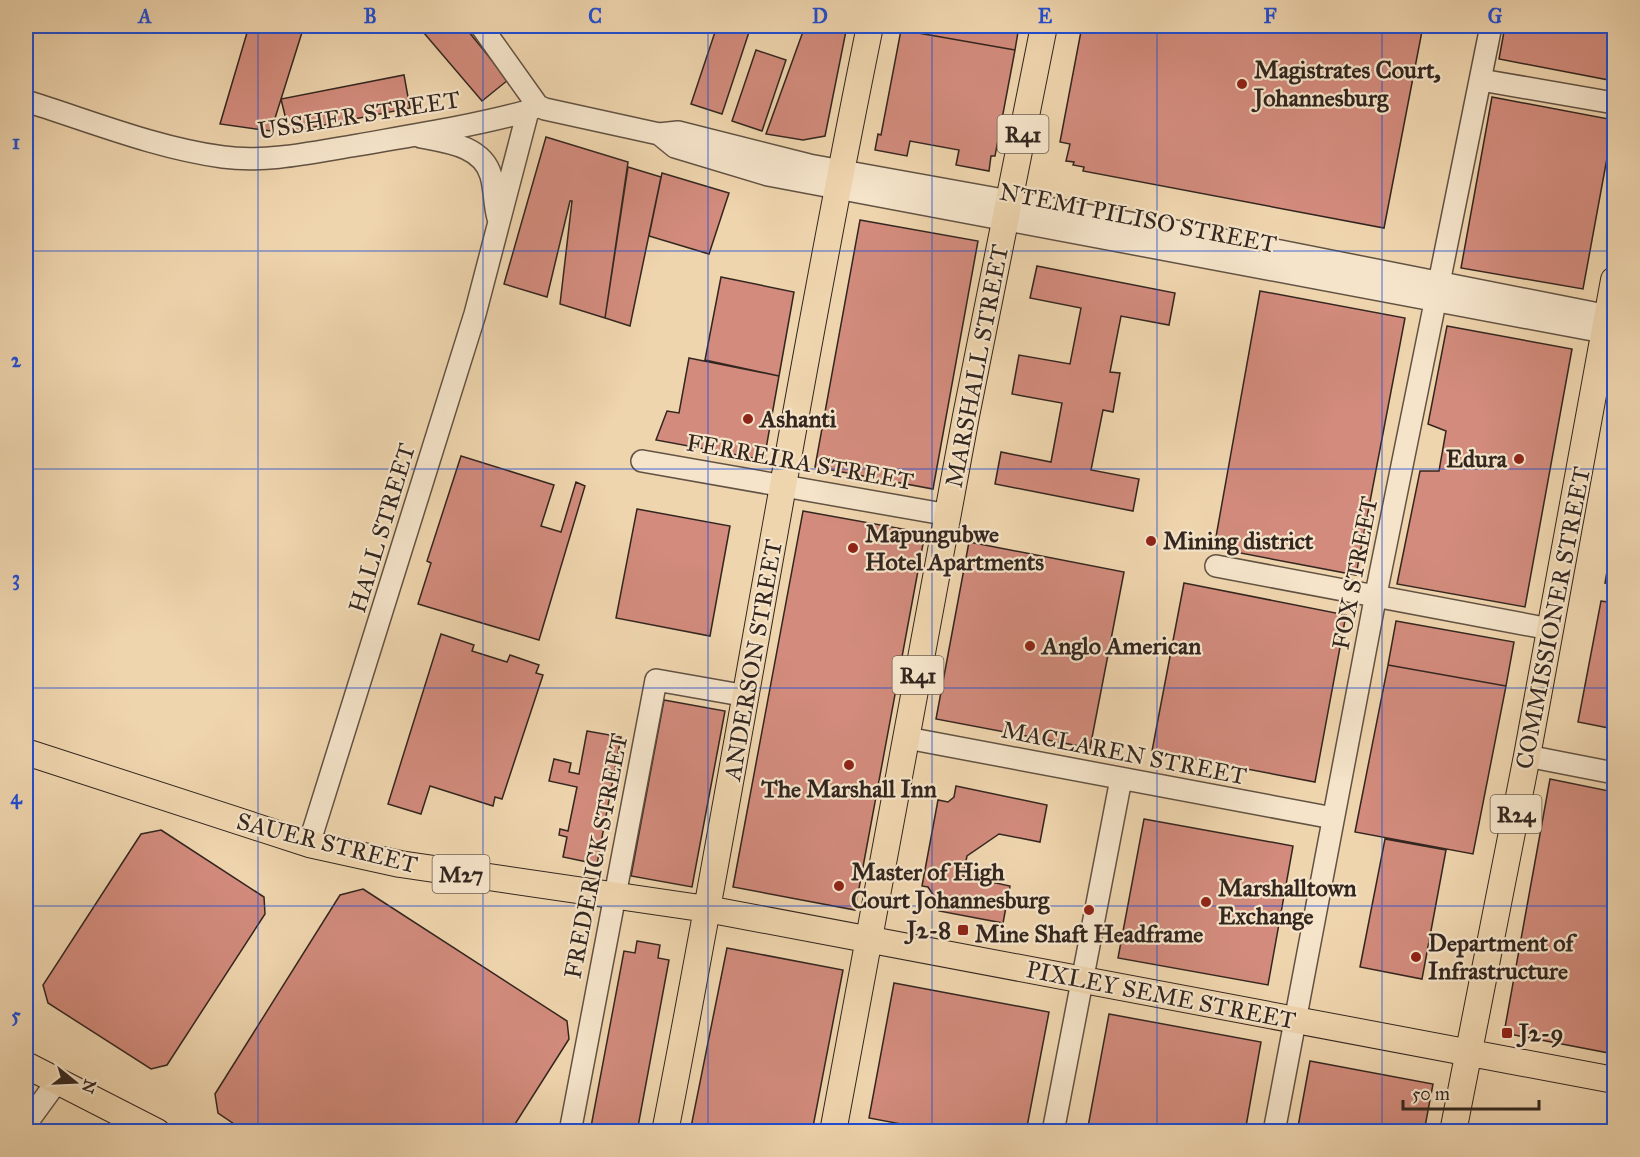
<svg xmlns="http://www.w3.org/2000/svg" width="1640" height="1157" font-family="'IM FELL Great Primer',serif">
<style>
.building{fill:#d28b7c;stroke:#33261f;stroke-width:1.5}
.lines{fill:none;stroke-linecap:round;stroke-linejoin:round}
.minor-casing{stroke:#625243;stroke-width:24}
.major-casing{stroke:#33261f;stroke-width:28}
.minor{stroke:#f5e4ca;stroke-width:21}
.major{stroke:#efd5ae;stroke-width:26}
.grid{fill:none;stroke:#1d4ed8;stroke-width:1.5;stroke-opacity:0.55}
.poi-dot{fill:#8f2418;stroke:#f5e4ca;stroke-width:2}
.labels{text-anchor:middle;stroke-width:4.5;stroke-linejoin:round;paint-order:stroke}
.shield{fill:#f5e4ca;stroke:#6d5f52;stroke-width:1.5}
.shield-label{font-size:22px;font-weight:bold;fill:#33261f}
.poi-label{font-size:24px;font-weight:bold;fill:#33261f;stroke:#f5e4ca;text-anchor:start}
.street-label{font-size:24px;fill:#33261f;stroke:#f5e4ca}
.neatline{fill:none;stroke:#1d4ed8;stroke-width:2}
.grid-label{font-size:20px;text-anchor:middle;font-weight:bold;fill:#1d4ed8}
</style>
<rect width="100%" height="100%" fill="#efd5ae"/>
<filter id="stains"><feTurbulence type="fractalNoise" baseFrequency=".00333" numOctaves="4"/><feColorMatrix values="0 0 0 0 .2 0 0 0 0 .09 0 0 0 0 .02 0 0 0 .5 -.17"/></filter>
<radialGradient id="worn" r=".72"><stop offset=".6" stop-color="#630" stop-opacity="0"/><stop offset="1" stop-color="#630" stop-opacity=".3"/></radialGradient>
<path class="building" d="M249,26H304L271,131L220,124Z
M418,26H464L508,80L482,101Z
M717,26H751L722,114L691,104Z
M805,26H847L825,136L803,140L766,134Z
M902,26H1019L1015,50L901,30Z
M1082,26H1423L1384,228L1083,171L1084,167L1073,165L1074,162L1066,161L1070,144L1060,142Z
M1505,26H1614V81L1499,59Z
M901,30L1015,50L995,156H991L989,171L956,165L959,150L910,141L907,156L875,150L878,134L881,135Z
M756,50L786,60L762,131L732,121Z
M404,75L410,108L289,132L281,99Z
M1492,97L1614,120L1583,289L1461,268Z
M546,137L628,162L605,318L560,304L572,201H570L547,297L504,284Z
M628,167L661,177L630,326L605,318Z
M662,173L729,193L709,254L649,236Z
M860,220L978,241L933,489L815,467Z
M1037,266L1175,293L1169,325L1121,316L1110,372L1120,373L1113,412L1103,410L1091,470L1139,479L1133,511L995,484L1001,452L1051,462L1062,403L1012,394L1019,355L1070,364L1081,308L1030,298Z
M721,277L794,292L779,376L705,360Z
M1260,291L1405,318L1356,575L1214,548Z
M1447,326L1572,349L1525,607L1397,584L1420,471H1439L1446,431L1428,424Z
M689,358L779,376L764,460L656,440L667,411L679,413Z
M461,456L554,485L541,526L561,532L576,482L585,486L539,640L418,604L431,563L427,561Z
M637,509L730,526L710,636L616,618Z
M803,511L925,533L855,910L733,887Z
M1614,530V584L1605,583Z
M969,542L1124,572L1090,748L936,719Z
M1184,583L1346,615L1315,782L1152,751Z
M1601,601L1614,603V729L1578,722Z
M1396,621L1514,642L1506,686L1388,665Z
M441,634L474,645L472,651L507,662L510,655L539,665L536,673L543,675L502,799L495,797L493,806L430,786L421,814L388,804Z
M1388,665L1506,686L1473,854L1355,832Z
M664,700L725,711L692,887L631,876Z
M587,731L621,737L597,864L563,857L567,837L559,835L560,829L568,831L577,787L549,781L554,759L571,763L569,772L579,774Z
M1550,779L1614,792V1054L1504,1033Z
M956,786L1047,805L1040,842L999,834L967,856L963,876L1010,886L1003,923L939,911L940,905L928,887L922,886L938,800L948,802L954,797Z
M1144,819L1293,846L1268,985L1118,958Z
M161,830L264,897L265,914L167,1065L151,1069L48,1003L43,985L141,834Z
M1385,839L1446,850L1422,979L1360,967Z
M363,889L567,1021L569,1039L510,1132H246L218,1113L215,1094L340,895Z
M637,941L660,945L658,958L669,960L637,1132H590L624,951L635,953Z
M727,948L843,970L812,1132H690Z
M894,983L1049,1012L1026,1132H943L869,1118Z
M1109,1014L1261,1042L1245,1132H1087Z
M1310,1061L1433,1084L1424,1132H1297Z"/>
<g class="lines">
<g class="minor-casing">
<path id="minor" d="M481,26L538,106L545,109L659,134L678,132L809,165L1214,238L1614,317
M1481,80L1614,103
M26,101C90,121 156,148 223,157C268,163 314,152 358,145C415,135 473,126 528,111
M659,134L675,147L768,175L1614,334
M421,137C447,142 483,146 491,176C495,190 494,204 498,218
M642,461L949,515
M1216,566L1550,629
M907,738L1333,818
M1527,756L1614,773
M309,844L475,314L528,111L538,106
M26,1124L58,1080
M570,1132L656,680L747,696
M1053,1132L1121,779
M1274,1132L1376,594L1491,26"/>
</g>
<g class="major-casing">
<path id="major" d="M26,752L309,844L400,864L707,909L1614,1080
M26,1065L157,1132
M665,1132C737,764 795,393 870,26
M833,1132L966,416L1044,26
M1453,1132L1527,756L1614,280"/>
</g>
<use href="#minor" class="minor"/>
<use href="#major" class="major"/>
</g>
<path class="grid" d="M258,26V1132M483,26V1132M708,26V1132M932,26V1132M1157,26V1132M1382,26V1132M26,251H1614M26,469H1614M26,688H1614M26,906H1614"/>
<g class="poi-dot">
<circle cx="1242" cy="84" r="6"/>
<circle cx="748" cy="419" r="6"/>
<circle cx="1519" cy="459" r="6"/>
<circle cx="1151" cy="541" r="6"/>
<circle cx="853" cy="548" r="6"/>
<circle cx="1030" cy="646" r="6"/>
<circle cx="849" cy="765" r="6"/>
<circle cx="839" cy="886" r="6"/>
<circle cx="1206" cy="902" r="6"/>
<circle cx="1089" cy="910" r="6"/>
<rect x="957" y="924" width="12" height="12" rx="3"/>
<circle cx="1416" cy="957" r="6"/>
<rect x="1501" y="1027" width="12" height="12" rx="3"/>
</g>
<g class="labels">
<g class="shield">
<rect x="997.5" y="115" width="51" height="38" rx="4.5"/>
<rect x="892.5" y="656" width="51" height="38" rx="4.5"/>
<rect x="1490.5" y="795" width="51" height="38" rx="4.5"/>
<rect x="432.5" y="855" width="57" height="38" rx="4.5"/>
</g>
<g class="shield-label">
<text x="1023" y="142">R41</text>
<text x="918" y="683">R41</text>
<text x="1516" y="822">R24</text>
<text x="461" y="882">M27</text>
</g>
<g class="poi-label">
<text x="1254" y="78">Magistrates Court,<tspan x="1254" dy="28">Johannesburg</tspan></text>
<text x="760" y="427">Ashanti</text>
<text x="1507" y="467" text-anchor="end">Edura</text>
<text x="865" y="542">Mapungubwe<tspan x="865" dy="28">Hotel Apartments</tspan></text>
<text x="1163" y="549">Mining district</text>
<text x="1042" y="654">Anglo American</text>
<text x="849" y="797" text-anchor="middle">The Marshall Inn</text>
<text x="851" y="880">Master of High<tspan x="851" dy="28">Court Johannesburg</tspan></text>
<text x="1218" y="896">Marshalltown<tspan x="1218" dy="28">Exchange</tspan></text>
<text x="951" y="938" text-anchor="end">J2-8</text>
<text x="1089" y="942" text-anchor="middle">Mine Shaft Headframe</text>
<text x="1428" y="951">Department of<tspan x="1428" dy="28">Infrastructure</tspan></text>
<text x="1519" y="1041">J2-9</text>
</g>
<g class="street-label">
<text transform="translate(359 115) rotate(-9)" y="8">USSHER STREET</text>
<text transform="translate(1138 218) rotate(11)" y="8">NTEMI PILISO STREET</text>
<text transform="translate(977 366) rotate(-79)" y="8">MARSHALL STREET</text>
<text transform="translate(800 462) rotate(10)" y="8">FERREIRA STREET</text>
<text transform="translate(382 528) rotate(-73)" y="8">HALL STREET</text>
<text transform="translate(1355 573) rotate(-79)" y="8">FOX STREET</text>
<text transform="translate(1553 618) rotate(-79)" y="8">COMMISSIONER STREET</text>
<text transform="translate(753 660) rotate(-80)" y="8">ANDERSON STREET</text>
<text transform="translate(1124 753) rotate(11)" y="8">MACLAREN STREET</text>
<text transform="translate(327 843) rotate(14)" y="8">SAUER STREET</text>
<text transform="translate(596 856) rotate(-79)" y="8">FREDERICK STREET</text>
<text transform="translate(1161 995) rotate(11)" y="8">PIXLEY SEME STREET</text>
</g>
</g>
<rect width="1640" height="1157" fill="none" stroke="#efd5ae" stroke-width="66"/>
<g transform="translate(75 1082) rotate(108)" stroke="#f5e4ca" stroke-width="4.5" paint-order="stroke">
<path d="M0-4.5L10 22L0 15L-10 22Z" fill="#33261f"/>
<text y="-9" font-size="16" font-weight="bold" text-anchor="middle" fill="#33261f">N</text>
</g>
<path d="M1403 1100v9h136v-9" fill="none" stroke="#33261f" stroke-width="3"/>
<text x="1412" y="1100" font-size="18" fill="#33261f" stroke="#f5e4ca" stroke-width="4.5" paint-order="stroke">50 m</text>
<rect x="33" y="33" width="1574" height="1091" class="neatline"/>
<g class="grid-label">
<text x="145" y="23">A</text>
<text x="370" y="23">B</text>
<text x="595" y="23">C</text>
<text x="820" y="23">D</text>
<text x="1045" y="23">E</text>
<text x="1270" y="23">F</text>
<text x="1495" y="23">G</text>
<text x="16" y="149">1</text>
<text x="16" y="367">2</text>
<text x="16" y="585">3</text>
<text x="16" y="804">4</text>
<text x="16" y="1022">5</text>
</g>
<rect width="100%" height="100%" filter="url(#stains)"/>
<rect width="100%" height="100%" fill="url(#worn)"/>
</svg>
